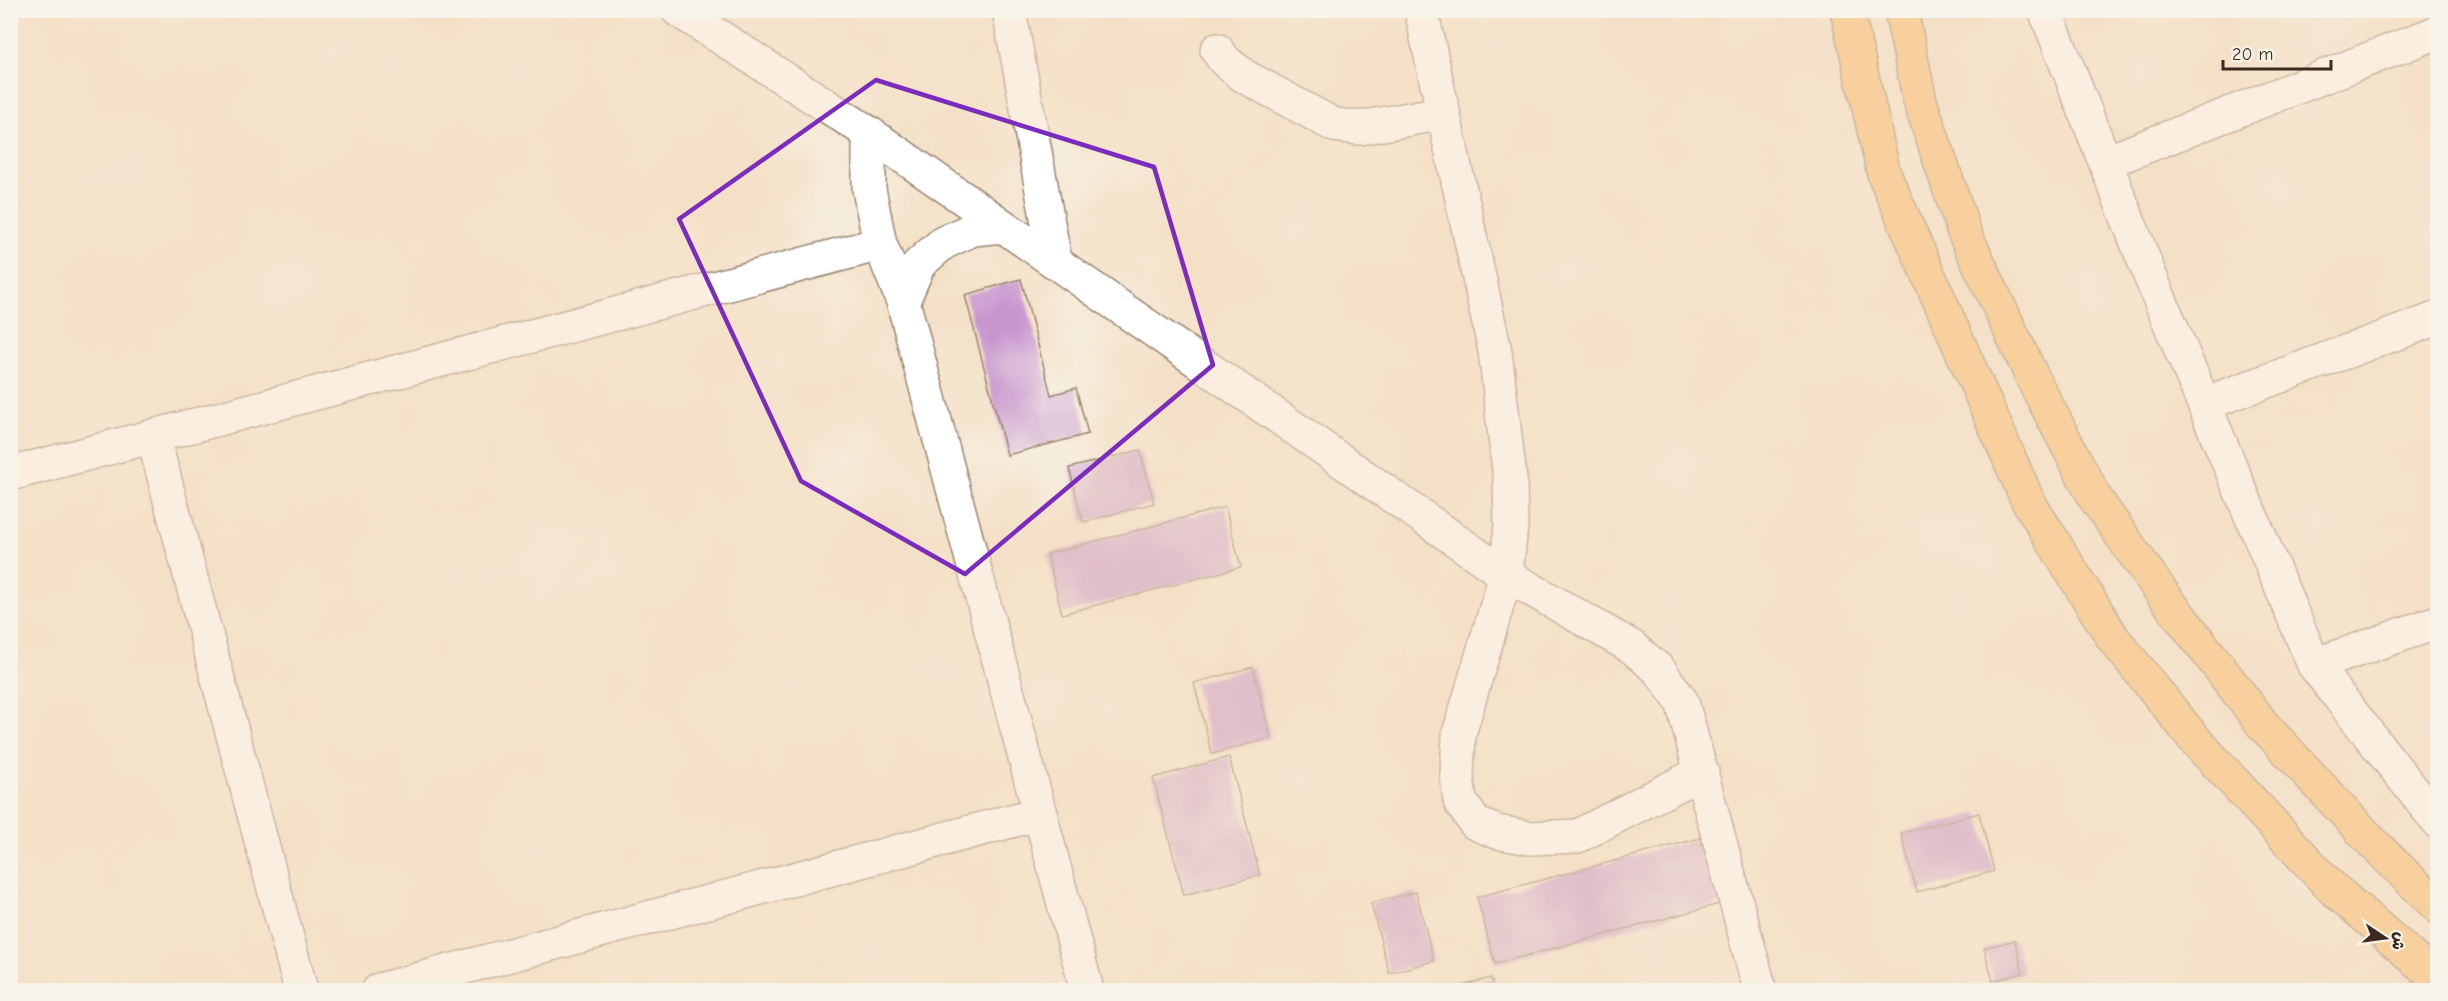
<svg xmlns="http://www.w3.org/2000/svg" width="2448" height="1001" font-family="'Comic Neue','Playpen Sans Arabic',sans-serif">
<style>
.building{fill:#c894cf}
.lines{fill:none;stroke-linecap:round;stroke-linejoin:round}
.minor-casing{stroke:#988572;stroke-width:36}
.highway-casing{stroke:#988572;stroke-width:36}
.minor{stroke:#fff;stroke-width:33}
.highway{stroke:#fbbd6e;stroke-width:33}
.marked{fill:none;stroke:#7b2cbf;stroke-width:4.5;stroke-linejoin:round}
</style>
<rect width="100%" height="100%" fill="#f7f3e8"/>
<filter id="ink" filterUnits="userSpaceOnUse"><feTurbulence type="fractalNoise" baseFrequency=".0167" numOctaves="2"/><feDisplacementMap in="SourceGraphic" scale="12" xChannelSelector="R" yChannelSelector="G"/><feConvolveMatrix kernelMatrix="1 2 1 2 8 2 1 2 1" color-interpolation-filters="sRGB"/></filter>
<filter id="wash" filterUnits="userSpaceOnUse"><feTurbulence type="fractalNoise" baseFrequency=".008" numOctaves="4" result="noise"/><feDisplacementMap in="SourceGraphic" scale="24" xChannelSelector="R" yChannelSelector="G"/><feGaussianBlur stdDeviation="1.35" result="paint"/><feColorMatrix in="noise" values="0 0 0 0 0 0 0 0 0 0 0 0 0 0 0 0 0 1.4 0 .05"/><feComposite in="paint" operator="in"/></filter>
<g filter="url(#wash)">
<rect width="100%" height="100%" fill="#f4e0c6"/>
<g id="blocks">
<path class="building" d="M1021,279L1051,395L1076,388L1088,434L1007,455L965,295Z
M1140,450L1154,503L1083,522L1069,468Z
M1225,507L1241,567L1062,614L1047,554Z
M1253,667L1271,738L1212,754L1194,683Z
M1229,757L1260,875L1184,895L1153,778Z
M1979,813L1994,871L1917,892L1901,833Z
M1705,837L1723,903L1495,964L1477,897Z
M1416,892L1434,961L1389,973L1371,903Z
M2015,940L2023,973L1993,981L1984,948Z
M1491,978L1494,990H1446Z"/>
</g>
</g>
<g filter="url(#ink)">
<use href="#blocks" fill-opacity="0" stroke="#988572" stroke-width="1.5"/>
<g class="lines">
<g class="minor-casing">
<path id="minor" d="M678,10L869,133L1506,575L1632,647L1659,670L1682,702L1760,990
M1009,10L1055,261
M1421,10L1495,351L1510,479L1511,526L1506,575L1459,734L1457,775L1460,801L1475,823L1497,832L1530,838L1578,836L1702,772
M2045,10L2155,288L2314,665L2438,822
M1217,50L1225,61L1244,76L1334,125L1360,128L1442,113
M869,133V189L880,244L903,301L1087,990
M2106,162L2438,32
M903,301L919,264L943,243L973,229L1003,226
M2204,404L2438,318
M153,436L301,990
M10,474L880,244
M2314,665L2438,622
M379,990L1041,813"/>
</g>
<g class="highway-casing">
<path id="highway" d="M1847,10L1884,174L2028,501L2113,638L2196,741L2330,886L2438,979
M1901,10L1920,101L1964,232L2035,383L2095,498L2162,593L2264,726L2374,844L2438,907"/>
</g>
<use href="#minor" class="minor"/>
<use href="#highway" class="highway"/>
</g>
</g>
<path d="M0 0H2448V1001H0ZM876,80L1154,167L1213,365L965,574L801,481L679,219Z" fill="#f4e0c6" fill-opacity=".55" fill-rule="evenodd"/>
<path class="marked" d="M876,80L1154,167L1213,365L965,574L801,481L679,219Z"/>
<rect width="2448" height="1001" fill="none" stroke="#f7f3e8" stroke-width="36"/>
<g transform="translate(2385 938) rotate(103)" stroke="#f7f3e8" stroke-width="4.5" paint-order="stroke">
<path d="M0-4.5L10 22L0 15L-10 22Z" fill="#3b2a1e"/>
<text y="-9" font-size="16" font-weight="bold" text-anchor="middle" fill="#3b2a1e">ش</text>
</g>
<path d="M2223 60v9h108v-9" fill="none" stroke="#3b2a1e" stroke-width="3"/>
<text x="2232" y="60" font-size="18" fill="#3b2a1e" stroke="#f7f3e8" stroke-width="4.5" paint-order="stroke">20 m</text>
</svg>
